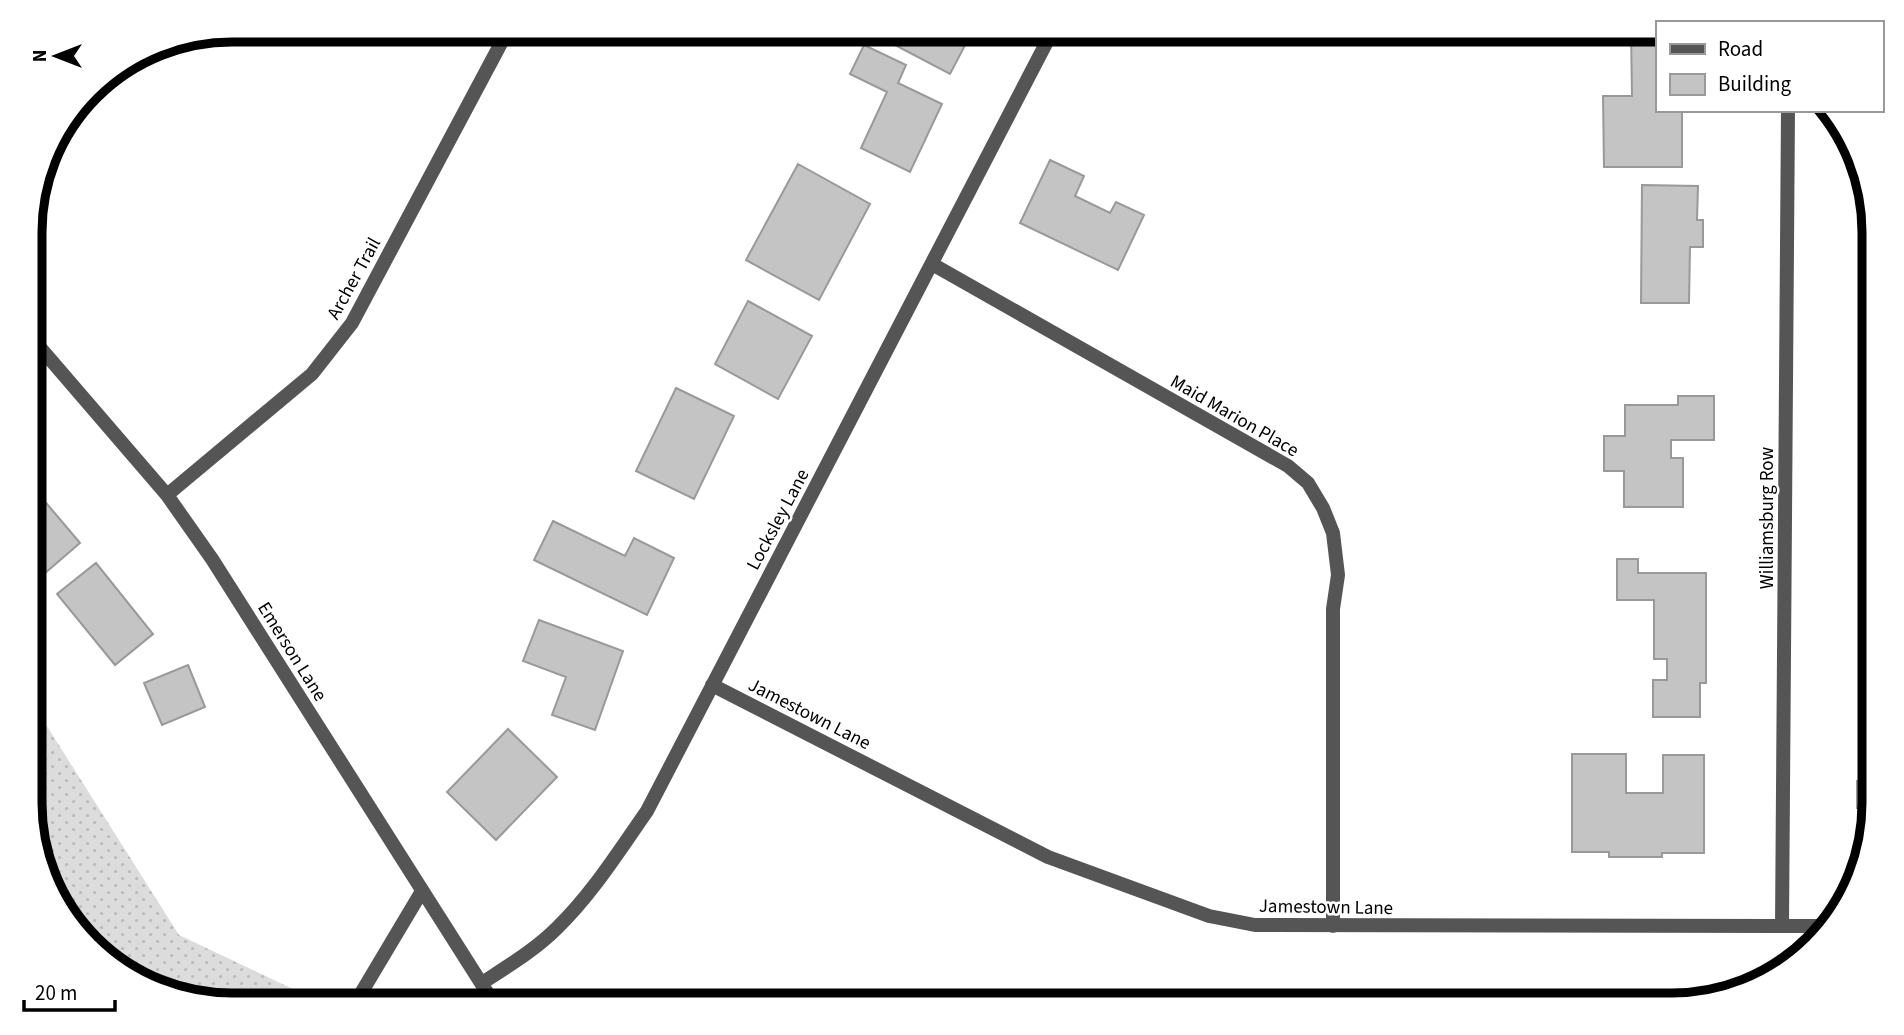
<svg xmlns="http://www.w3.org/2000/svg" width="1904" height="1035" font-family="'Source Sans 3',sans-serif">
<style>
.grass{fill:url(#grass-dots)}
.building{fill:#c4c4c4;stroke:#999;stroke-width:2}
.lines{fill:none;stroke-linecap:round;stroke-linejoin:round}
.street{stroke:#555;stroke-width:14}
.labels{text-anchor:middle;stroke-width:5;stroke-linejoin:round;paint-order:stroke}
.street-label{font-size:19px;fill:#000;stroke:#fff}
.rim{fill:none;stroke:#000;stroke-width:9}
</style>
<defs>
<pattern id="grass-dots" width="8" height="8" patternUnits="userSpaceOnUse" patternTransform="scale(1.75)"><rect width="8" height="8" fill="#dcdcdc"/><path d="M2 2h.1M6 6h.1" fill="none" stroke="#bbb" stroke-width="1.8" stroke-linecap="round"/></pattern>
</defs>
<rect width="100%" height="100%" fill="#fff"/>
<path class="grass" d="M31,701L179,935L316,1000L313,1005H232L131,978L64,916L31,829Z"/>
<path class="building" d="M903,30H973L950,74L895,45Z
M1631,30H1657V110H1682V167H1604L1603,96H1632Z
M864,45L906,65L898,83L942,104L910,172L861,148L887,92L850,74Z
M1050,160L1084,176L1075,196L1110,213L1116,202L1144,215L1118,270L1020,223Z
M798,164L870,204L819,300L746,260Z
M1642,185L1698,186L1697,220H1703V247H1690L1689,303H1641Z
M1864,225H1874V327L1872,287H1865Z
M748,301L812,336L778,399L715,364Z
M1859,363H1874V477H1862L1863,397H1859Z
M676,388L734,416L694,499L636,471Z
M1678,396H1714V440H1671V458H1683V507H1624V471H1604V436H1625V405H1678Z
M31,485L80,543L37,580L31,573Z
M1860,491H1874V605H1863L1864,535H1859Z
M553,521L625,556L634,538L674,558L647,615L534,560Z
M1617,559H1638V573H1706V683H1700V717H1653V680H1667V659H1654V600H1617Z
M96,563L153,634L115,665L57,594Z
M539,620L623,651L595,730L552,715L566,677L523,661Z
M1859,630H1874V721H1870L1871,663H1859Z
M188,665L205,707L162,725L144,683Z
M508,729L557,777L496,840L447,792Z
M1572,754H1626V793H1663V755H1704V853H1662V857H1609V852H1572Z
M1874,780V816L1868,835V808H1857V781Z"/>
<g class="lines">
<path class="street" d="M932,264L1288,466L1308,483L1323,508L1333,533L1338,575L1333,609V926
M31,337L167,495L212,559L495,1005
M167,495L312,374L352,323L508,30
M712,685L1048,857L1209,916L1255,925L1825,926
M1782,926L1788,110
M482,983C508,966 535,950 557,928C592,894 619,851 647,811L1053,30
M354,1005L422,891"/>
</g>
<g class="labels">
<g class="street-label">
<text transform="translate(353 278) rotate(-61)" y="7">Archer Trail</text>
<text transform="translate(1235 415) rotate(30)" y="7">Maid Marion Place</text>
<text transform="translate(1766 518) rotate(-90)" y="7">Williamsburg Row</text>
<text transform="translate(777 519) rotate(-62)" y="7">Locksley Lane</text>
<text transform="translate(293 651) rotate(58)" y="7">Emerson Lane</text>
<text transform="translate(810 713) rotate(27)" y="7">Jamestown Lane</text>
<text transform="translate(1326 906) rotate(1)" y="7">Jamestown Lane</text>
</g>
</g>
<path d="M0 0H1904V1035H0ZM232 42H1672A190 190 0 0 1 1862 232V803A190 190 0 0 1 1672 993H232A190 190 0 0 1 42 803V232A190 190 0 0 1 232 42Z" fill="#fff" fill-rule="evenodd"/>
<path class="rim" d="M232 42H1672A190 190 0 0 1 1862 232V803A190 190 0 0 1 1672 993H232A190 190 0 0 1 42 803V232A190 190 0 0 1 232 42Z"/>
<rect x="1656" y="21" width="228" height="91" fill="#ffffff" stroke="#999999" stroke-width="2"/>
<rect x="1670" y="44" width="35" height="10" fill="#555555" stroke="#999999" stroke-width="2"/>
<text x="1718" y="56" font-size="21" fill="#000000">Road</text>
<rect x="1670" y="74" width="35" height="21" fill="#c4c4c4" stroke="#999999" stroke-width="2"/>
<text x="1718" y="91" font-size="21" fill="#000000">Building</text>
<g transform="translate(56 56) rotate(270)" stroke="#ffffff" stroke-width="5" paint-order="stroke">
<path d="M0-5L12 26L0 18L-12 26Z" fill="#000000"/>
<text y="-10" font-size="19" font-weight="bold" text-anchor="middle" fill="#000000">N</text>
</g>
<path d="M24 1000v10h91v-10" fill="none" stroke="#000000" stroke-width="3.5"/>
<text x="35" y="1000" font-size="21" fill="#000000" stroke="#ffffff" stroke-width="5" paint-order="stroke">20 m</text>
</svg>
